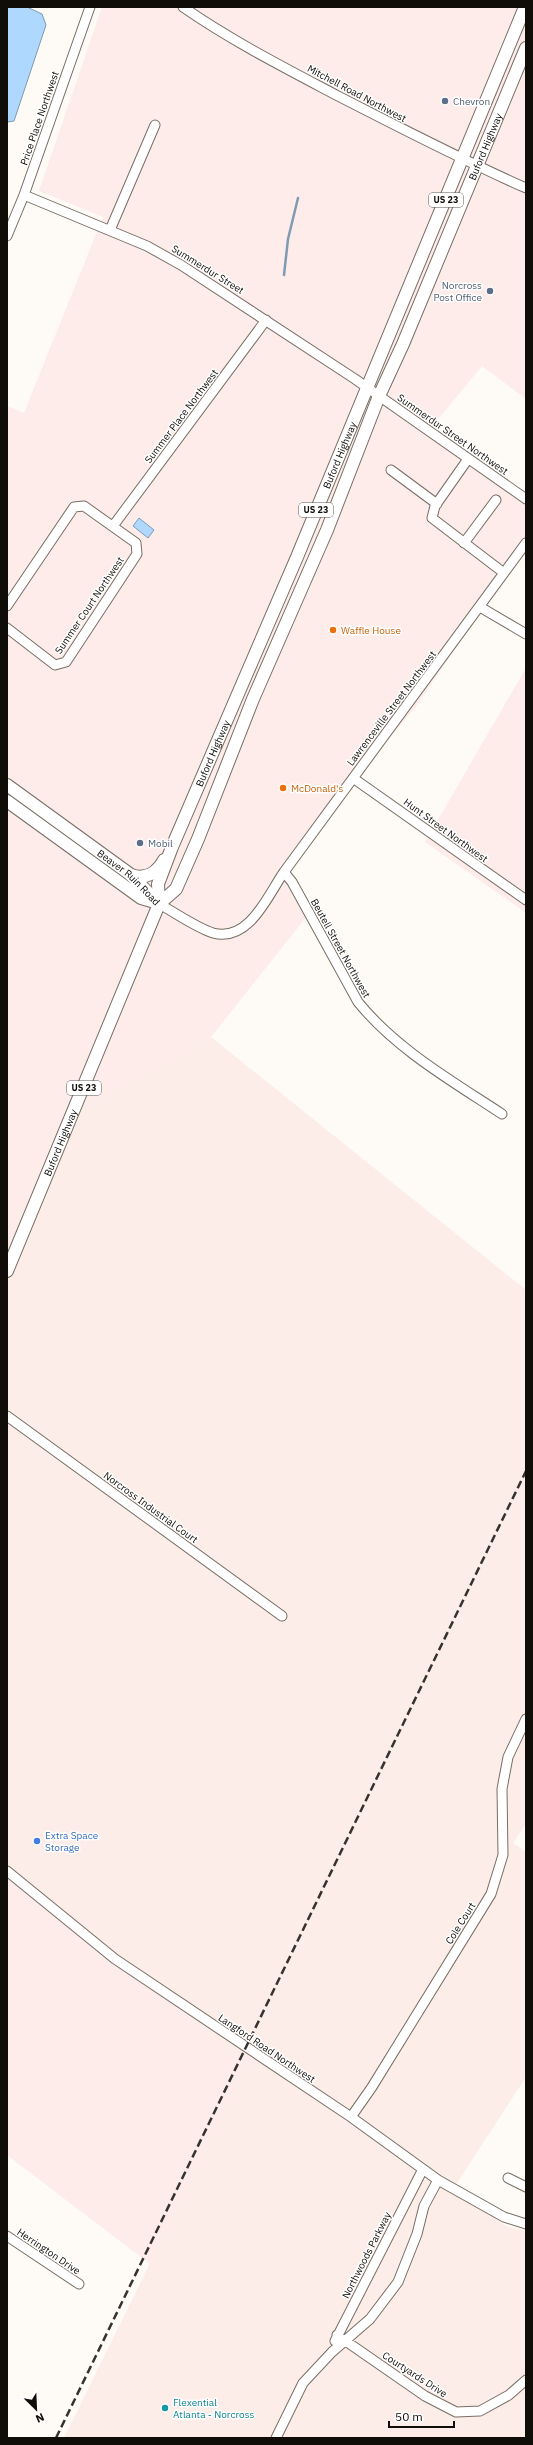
<svg xmlns="http://www.w3.org/2000/svg" width="533" height="2445" font-family="'IBM Plex Sans',sans-serif">
<style>
.commercial{fill:#fdecea}
.industrial{fill:#fcede8}
.water{fill:#aed8fd;stroke:#7f9bb4}
.lines{fill:none;stroke-linecap:round;stroke-linejoin:round}
.stream{stroke:#7f9bb4;stroke-width:2.5}
.minor-casing{stroke:#786e64;stroke-width:11}
.major-casing{stroke:#786e64;stroke-width:14}
.minor{stroke:#fff;stroke-width:9}
.major{stroke:#fff;stroke-width:12}
.rail{stroke:#36332e;stroke-width:2.5;stroke-dasharray:8 4;stroke-linecap:butt}
.service-dot{fill:#5c6f8a;stroke:#fff;stroke-width:1.5}
.food-dot{fill:#e8710a;stroke:#fff;stroke-width:1.5}
.shop-dot{fill:#3f7fe0;stroke:#fff;stroke-width:1.5}
.culture-dot{fill:#0f9aa8;stroke:#fff;stroke-width:1.5}
.labels{text-anchor:middle;stroke-width:3;stroke-linejoin:round;paint-order:stroke}
.shield{fill:#fff;stroke:#585653;stroke-width:1}
.shield-label{font-size:9px;font-weight:bold;fill:#100d09}
.street-label{font-size:10px;fill:#100d09;stroke:#fff}
.service-label{font-size:10px;fill:#4e5e75;stroke:#fff;text-anchor:start}
.food-label{font-size:10px;fill:#c56008;stroke:#fff;text-anchor:start}
.shop-label{font-size:10px;fill:#366cbe;stroke:#fff;text-anchor:start}
.culture-label{font-size:10px;fill:#0d838f;stroke:#fff;text-anchor:start}
</style>
<rect width="100%" height="100%" fill="#fefaf5"/>
<path class="commercial" d="M102,7H526V399L482,366L425,435L526,499V543L415,708L329,809L282,874L311,911L211,1037L78,1112L7,1282V406L24,413L103,217L39,191Z
M526,668V913L425,842Z
M7,1867L191,2018L246,2068L150,2264L7,2155Z"/>
<path class="industrial" d="M211,1037L526,1290V1824L513,1843L526,1852V2077L453,2189L506,2226L526,2231V2438H64L246,2068L191,2018L7,1867V1282L78,1112Z"/>
<path class="water" d="M7,7H27L42,14L46,25L14,121L7,122Z
M139,518L154,530L148,538L133,526Z"/>
<g class="lines">
<path class="stream" d="M284,275L288,239L298,198"/>
<g class="minor-casing">
<path id="minor" d="M183,7C232,41 285,68 338,96C401,128 462,160 526,188
M24,195L147,246L181,265L355,379L526,499
M110,230L155,125
M7,236L24,195L90,7
M468,459L435,506L432,518L504,573
M391,470L437,504
M113,526L266,320
M464,543L496,500
M7,606L74,507L84,506L136,543L137,554L66,662L55,665L7,628
M480,607L526,634
M353,778L526,900
M284,872L292,882L358,1002C396,1049 452,1081 502,1114
M159,904C176,913 195,927 213,933C249,943 268,895 284,872L526,543
M7,1416L282,1616
M7,1871L115,1959L351,2117L438,2180L504,2217L526,2224
M351,2117L372,2087L491,1894L503,1855L502,1789L508,1757L526,1719
M508,2178L526,2187
M7,2236L79,2284
M337,2335L425,2396L456,2412L480,2411L509,2395L526,2380
M335,2341L423,2169
M276,2438L303,2383L332,2352L370,2319L398,2282L417,2234L424,2206L438,2180"/>
</g>
<g class="major-casing">
<g id="major">
<path id="s1" d="M7,785L131,875L159,904"/>
<path d="M7,801L141,898L158,903"/>
<path d="M131,875C145,880 157,873 164,860"/>
<path id="s2" d="M159,904L176,889L198,839L253,699L327,530L379,396L403,344L526,48"/>
<path id="s3" d="M7,1271L159,904L158,884L172,847L297,557L525,7"/>
</g>
</g>
<use href="#minor" class="minor"/>
<use href="#major" class="major"/>
<path class="rail" d="M56,2438L526,1471"/>
</g>
<g class="service-dot">
<circle cx="445" cy="101" r="4"/>
<circle cx="490" cy="291" r="4"/>
<circle cx="140" cy="843" r="4"/>
</g>
<g class="food-dot">
<circle cx="333" cy="630" r="4"/>
<circle cx="283" cy="788" r="4"/>
</g>
<circle class="shop-dot" cx="37" cy="1841" r="4"/>
<circle class="culture-dot" cx="165" cy="2408" r="4"/>
<g class="labels">
<g class="shield">
<rect x="429" y="193" width="34" height="14" rx="3"/>
<rect x="299" y="503" width="34" height="14" rx="3"/>
<rect x="67" y="1081" width="34" height="14" rx="3"/>
</g>
<g class="shield-label">
<text x="446" y="203">US 23</text>
<text x="316" y="513">US 23</text>
<text x="84" y="1091">US 23</text>
</g>
<g class="street-label">
<text transform="translate(357 93) rotate(28)" y="4">Mitchell Road Northwest</text>
<text transform="translate(39 118) rotate(-71)" y="4">Price Place Northwest</text>
<text dy="4" stroke="none"><textPath href="#s2" startOffset="827">Buford Highway</textPath></text>
<text transform="translate(208 269) rotate(32)" y="4">Summerdur Street</text>
<text transform="translate(181 416) rotate(-53)" y="4">Summer Place Northwest</text>
<text transform="translate(453 434) rotate(35)" y="4">Summerdur Street Northwest</text>
<text dy="4" stroke="none"><textPath href="#s3" startOffset="883">Buford Highway</textPath></text>
<text transform="translate(89 605) rotate(-56)" y="4">Summer Court Northwest</text>
<text transform="translate(391 708) rotate(-53)" y="4">Lawrenceville Street Northwest</text>
<text dy="4" stroke="none"><textPath href="#s3" startOffset="559">Buford Highway</textPath></text>
<text transform="translate(446 830) rotate(36)" y="4">Hunt Street Northwest</text>
<text dy="4" stroke="none"><textPath href="#s1" startOffset="153">Beaver Ruin Road</textPath></text>
<text transform="translate(341 948) rotate(61)" y="4">Beutell Street Northwest</text>
<text dy="4" stroke="none"><textPath href="#s3" startOffset="139">Buford Highway</textPath></text>
<text transform="translate(151 1507) rotate(36)" y="4">Norcross Industrial Court</text>
<text transform="translate(460 1923) rotate(-58)" y="4">Cole Court</text>
<text transform="translate(267 2048) rotate(34)" y="4">Langford Road Northwest</text>
<text transform="translate(49 2251) rotate(34)" y="4">Herrington Drive</text>
<text transform="translate(366 2255) rotate(-63)" y="4">Northwoods Parkway</text>
<text transform="translate(415 2374) rotate(33)" y="4">Courtyards Drive</text>
</g>
<g class="service-label">
<text x="453" y="105">Chevron</text>
<text x="482" y="289" text-anchor="end">Norcross<tspan x="482" dy="12">Post Office</tspan></text>
<text x="148" y="847">Mobil</text>
</g>
<g class="food-label">
<text x="341" y="634">Waffle House</text>
<text x="291" y="792">McDonald's</text>
</g>
<g class="shop-label">
<text x="45" y="1839">Extra Space<tspan x="45" dy="12">Storage</tspan></text>
</g>
<g class="culture-label">
<text x="173" y="2406">Flexential<tspan x="173" dy="12">Atlanta - Norcross</tspan></text>
</g>
</g>
<rect width="533" height="2445" fill="none" stroke="#100d09" stroke-width="16"/>
<g transform="translate(36 2409) rotate(156)" stroke="#ffffff" stroke-width="3" paint-order="stroke">
<path d="M0-3L7 15L0 10L-7 15Z" fill="#100d09"/>
<text y="-6" font-size="11" font-weight="bold" text-anchor="middle" fill="#100d09">N</text>
</g>
<path d="M389 2421v6h65v-6" fill="none" stroke="#100d09" stroke-width="2"/>
<text x="395" y="2421" font-size="12" fill="#100d09" stroke="#ffffff" stroke-width="3" paint-order="stroke">50 m</text>
</svg>
